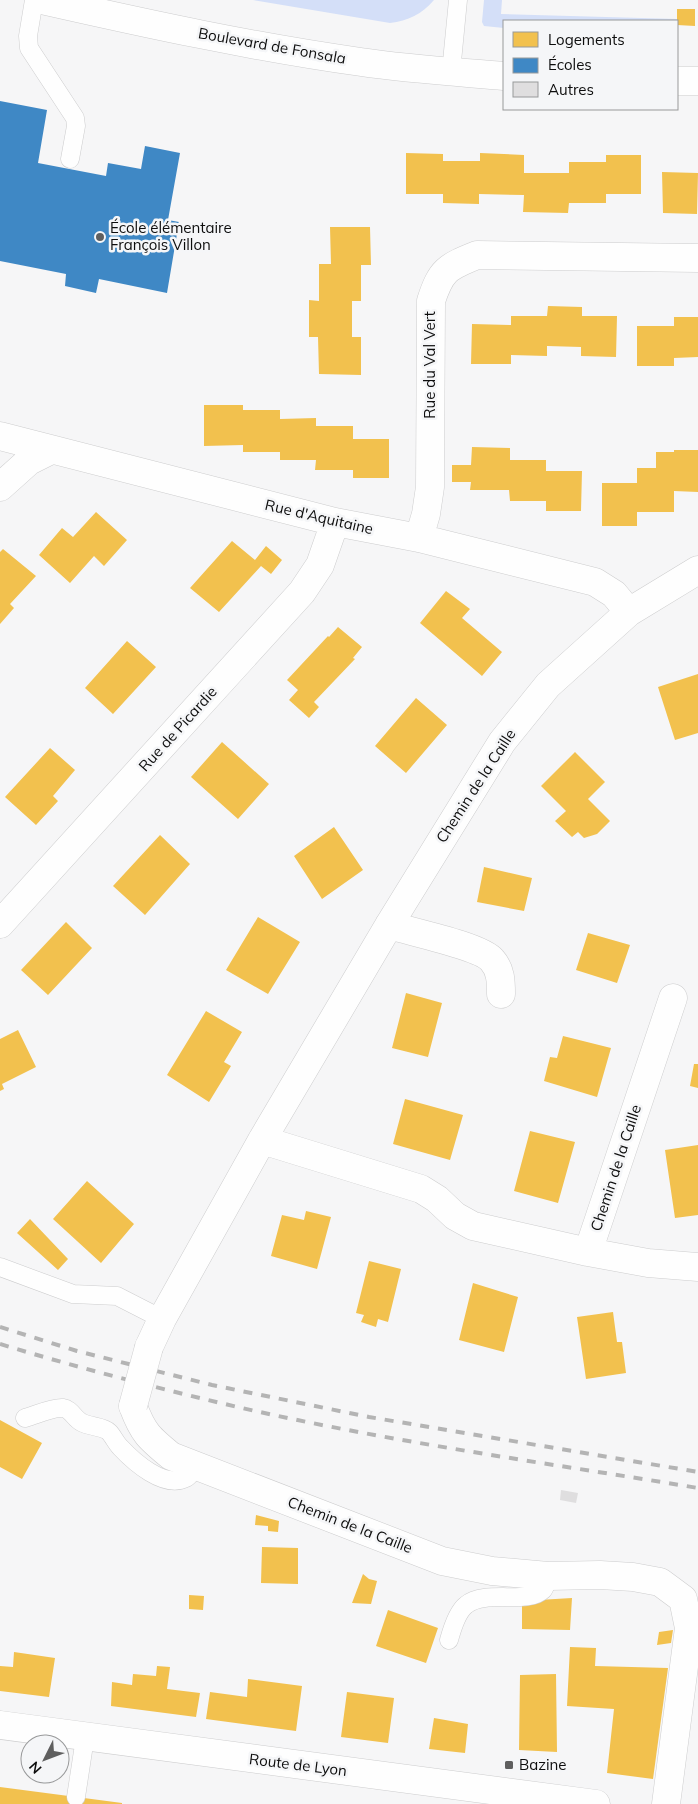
<svg xmlns="http://www.w3.org/2000/svg" width="698" height="1804" font-family="Mulish,sans-serif">
<style>
.green{fill:#d4dff8}
.homes{fill:#f2c14e}
.schools{fill:#3f88c5}
.building{fill:#dfdedf}
.lines{fill:none;stroke-linecap:round;stroke-linejoin:round}
.service-casing{stroke:#cdcdce;stroke-width:19}
.minor-casing{stroke:#cdcdce;stroke-width:29}
.tertiary-casing{stroke:#cdcdce;stroke-width:29}
.secondary-casing{stroke:#cdcdce;stroke-width:29}
.service{stroke:#fefefe;stroke-width:18}
.minor{stroke:#fefefe;stroke-width:28}
.tertiary{stroke:#fefefe;stroke-width:28}
.secondary{stroke:#fefefe;stroke-width:28}
.rail{stroke:#b4b4b4;stroke-width:4;stroke-dasharray:9 9;stroke-linecap:butt}
.minor-bridge-casing{stroke:#cdcdce;stroke-width:29;stroke-linecap:butt}
.minor-bridge{stroke:#fefefe;stroke-width:28}
.poi-dot{fill:#5f5f5f;stroke:#f5f6f8;stroke-width:2}
.labels{text-anchor:middle;stroke-width:5;stroke-linejoin:round;paint-order:stroke}
.street-label{font-size:15px;fill:#0d0d0d;stroke:#f5f6f8}
.poi-label{font-size:15px;fill:#0d0d0d;stroke:#f5f6f8;text-anchor:start}
</style>
<rect width="100%" height="100%" fill="#f6f6f7"/>
<path class="green" d="M253,0H434C422,14 408,21 390,23Z
M484,0H502L501,14L677,19V21H504V28L484,26L482,22Z"/>
<path class="homes" d="M677,9H695V26L677,25Z
M406,153L443,154V161H480V153L524,155V173H569V162H606V155H641V194H606V203H569L568,213L523,212L524,195L479,194V204L443,203V194H406Z
M662,172L698,173L697,214L663,213Z
M330,227H370L371,265H361V301H352V337H361V375L319,374L318,337H309V300L319,301V264H331Z
M548,306L582,307V316H617L616,357L581,356V347L547,346V356L511,355V364H471L472,324L511,325V316H547Z
M674,317H698V357L674,358V366H637V326H674Z
M204,405H243V410H280V419L316,418V426H353V439H389V478H353V470H315L316,460H280V452H243V445L204,446Z
M472,447L510,448V460H546V471H582L581,511H546V501H510L509,490H470L471,482H452V465H471Z
M674,450H698V492L674,491V512H637V526H602V483H637V468H656V452H674Z
M96,512L127,540L104,566L94,556L70,583L39,555L62,528L73,537Z
M232,541L255,560L266,546L282,560L271,574L261,566L219,612L190,588Z
M3,549L36,576L10,604L14,608L0,624V552Z
M446,591L470,609L462,618L502,652L482,676L420,623Z
M338,627L362,647L353,658L355,659L314,702L319,707L309,718L289,700L298,690L287,680L328,636L329,637Z
M127,641L156,667L113,714L85,688Z
M698,674V733L675,740L658,687Z
M416,698L447,725L406,773L375,746Z
M222,742L269,784L238,819L191,777Z
M50,748L75,770L53,796L58,801L36,825L5,797Z
M575,752L605,782L588,799L610,821L597,834L584,838L578,832L572,837L555,821L566,811L541,786Z
M334,827L363,870L322,899L294,856Z
M160,835L190,864L145,915L113,886Z
M484,867L532,878L524,911L477,902Z
M258,917L300,942L268,994L226,970Z
M66,922L92,948L48,995L21,970Z
M588,933L630,945L617,983L576,970Z
M406,993L442,1003L428,1057L392,1048Z
M206,1011L242,1032L224,1062L231,1066L209,1102L167,1075Z
M18,1030L36,1067L2,1084L4,1089L0,1091V1039Z
M563,1036L611,1048L597,1097L544,1081L550,1057L557,1058Z
M694,1064H698V1088L690,1086Z
M405,1099L463,1115L450,1160L393,1144Z
M530,1131L575,1142L558,1203L514,1191Z
M698,1145V1215L675,1218L665,1150Z
M87,1181L134,1224L101,1263L53,1219Z
M306,1211L331,1217L317,1269L271,1256L282,1215L304,1220Z
M30,1219L68,1259L58,1270L17,1233Z
M369,1261L401,1269L388,1322L378,1319L376,1327L361,1322L364,1315L356,1313Z
M473,1283L518,1297L504,1352L459,1340Z
M613,1312L617,1342H622L626,1373L586,1379L577,1317Z
M0,1420L42,1443L22,1479L0,1467Z
M256,1515L279,1521L278,1532L268,1531V1526L255,1525Z
M262,1547L298,1548V1584L261,1583Z
M363,1574L369,1579L377,1581L371,1604L352,1603Z
M189,1595L204,1596L203,1610L189,1609Z
M572,1598L570,1630L522,1629V1601Z
M388,1610L438,1628L426,1663L376,1646Z
M673,1630L671,1643L657,1645L659,1632Z
M570,1647L596,1648L595,1666L668,1668L653,1779L607,1773L614,1709L567,1706Z
M14,1652L55,1658L49,1697L0,1691V1666L13,1667Z
M157,1666L170,1667L167,1689L200,1693L196,1717L111,1706L112,1682L132,1685L133,1674L156,1676Z
M556,1674L557,1752L519,1750L520,1675Z
M248,1679L302,1686L296,1731L206,1719L210,1692L247,1697Z
M347,1692L394,1698L388,1743L341,1737Z
M434,1718L468,1724L465,1753L429,1749Z
M0,1787L122,1803V1804H0Z"/>
<path class="schools" d="M0,101L47,110L38,163L106,176L108,163L141,169L145,146L180,153L168,220L179,222L167,293L99,279L96,293L65,286L66,274L0,261Z"/>
<path class="building" d="M561,1490L578,1493L576,1503L560,1500Z"/>
<g class="lines">
<g class="service-casing">
<path id="service" d="M34,0L28,36L29,48L75,118L76,126L70,159
M451,72L458,0
M0,1267L73,1294L117,1296L162,1319
M25,1418C36,1415 52,1407 63,1408C71,1409 74,1418 81,1422C89,1427 103,1426 109,1432C113,1436 116,1443 120,1447C134,1462 164,1489 186,1478C190,1476 193,1470 196,1467
M449,1640C452,1629 457,1612 466,1605C485,1589 528,1605 543,1590C546,1587 547,1580 548,1576
M76,1797L85,1738"/>
</g>
<g class="minor-casing">
<path id="minor" d="M0,436L335,522L419,538L595,582L614,594L629,612
M0,487L29,461L51,450
M419,538L426,514L430,487L431,301C441,270 447,267 477,255L698,258
M0,924L302,592L320,565L335,522
M389,925C411,932 480,946 492,960C501,970 501,982 501,994
M262,1140L421,1189L437,1199L455,1216L473,1226L588,1252L648,1263L698,1267
M588,1252L673,998
M149,1347L162,1319L262,1140L389,925L502,742L548,685L629,612L698,570
M133,1406C143,1433 149,1438 171,1456L442,1561L492,1571L548,1576L600,1575L633,1577L660,1582L683,1599L689,1628L666,1804"/>
</g>
<g class="tertiary-casing">
<path id="tertiary" d="M42,0C148,24 254,47 361,62C408,69 457,72 504,76
M677,81H698"/>
</g>
<g class="secondary-casing">
<path id="secondary" d="M0,1725L596,1804"/>
</g>
<use href="#service" class="service"/>
<use href="#minor" class="minor"/>
<use href="#tertiary" class="tertiary"/>
<use href="#secondary" class="secondary"/>
<path class="rail" d="M0,1327L77,1351L212,1385L369,1417L698,1472
M0,1344C69,1365 138,1383 208,1400C368,1439 535,1461 698,1488"/>
<g class="minor-bridge-casing">
<path id="minor-bridge" d="M133,1406L149,1347"/>
</g>
<use href="#minor-bridge" class="minor-bridge"/>
</g>
<g class="poi-dot">
<circle cx="100" cy="237" r="5"/>
<rect x="504" y="1760" width="10" height="10" rx="2.5"/>
</g>
<g class="labels">
<g class="street-label">
<text transform="translate(272 46) rotate(10)" y="5">Boulevard de Fonsala</text>
<text transform="translate(430 365) rotate(-90)" y="5">Rue du Val Vert</text>
<text transform="translate(319 517) rotate(13)" y="5">Rue d'Aquitaine</text>
<text transform="translate(178 729) rotate(-48)" y="5">Rue de Picardie</text>
<text transform="translate(476 786) rotate(-57)" y="5">Chemin de la Caille</text>
<text transform="translate(616 1168) rotate(-72)" y="5">Chemin de la Caille</text>
<text transform="translate(350 1525) rotate(21)" y="5">Chemin de la Caille</text>
<text transform="translate(298 1765) rotate(7)" y="5">Route de Lyon</text>
</g>
<g class="poi-label">
<text x="110" y="233">École élémentaire<tspan x="110" dy="17">François Villon</tspan></text>
<text x="519" y="1770">Bazine</text>
</g>
</g>
<rect x="503" y="20" width="175" height="90" fill="#f5f6f8" stroke="#98999a"/>
<rect x="513" y="32" width="25" height="15" fill="#f2c14e" stroke="#98999a"/>
<text x="548" y="45" font-size="15" fill="#0d0d0d">Logements</text>
<rect x="513" y="58" width="25" height="15" fill="#3f88c5" stroke="#98999a"/>
<text x="548" y="70" font-size="15" fill="#0d0d0d">Écoles</text>
<rect x="513" y="82" width="25" height="15" fill="#dfdedf" stroke="#98999a"/>
<text x="548" y="95" font-size="15" fill="#0d0d0d">Autres</text>
<g transform="translate(45 1759) rotate(228)"><circle r="24" fill="#f5f6f8" stroke="#98999a"/>
<path d="M0-4L9 19L0 12L-9 19Z" fill="#5f5f5f"/>
<text y="-8" font-size="14" font-weight="bold" text-anchor="middle" fill="#0d0d0d">N</text>
</g>
</svg>
